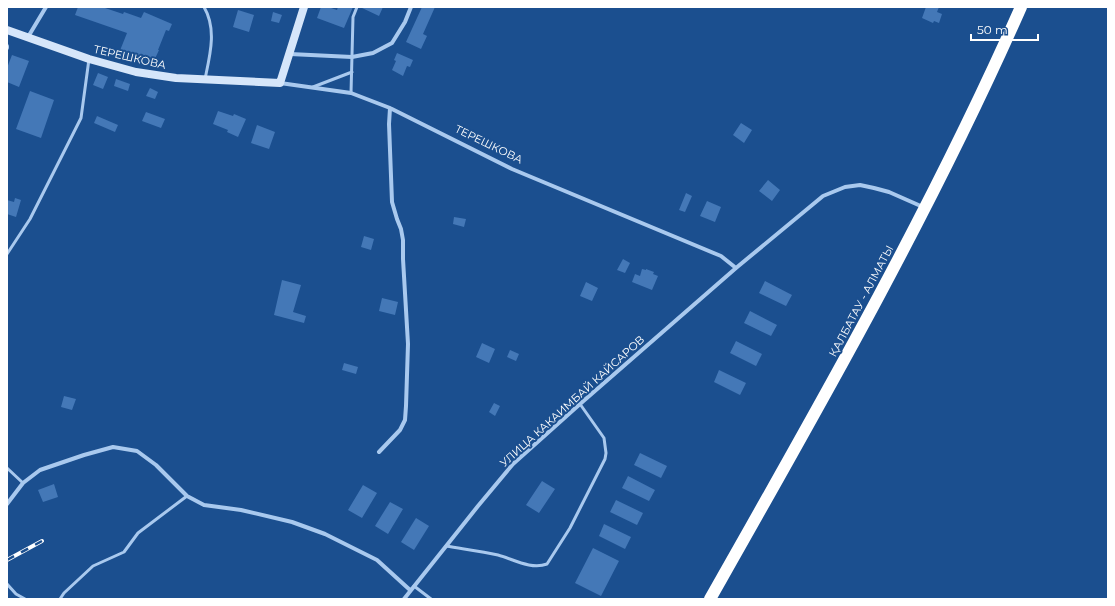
<svg xmlns="http://www.w3.org/2000/svg" width="1115" height="606" font-family="Montserrat,sans-serif">
<style>
.building{fill:#4478b7}
.lines{fill:none;stroke-linecap:round;stroke-linejoin:round}
.lane{stroke:#a9c9ee;stroke-width:3}
.street{stroke:#a9c9ee;stroke-width:4}
.secondary{stroke:#d6e6fa;stroke-width:8}
.highway{stroke:#fff;stroke-width:12}
.rail-casing{stroke:#fff;stroke-width:4}
.rail{stroke:#1b4f8f;stroke-width:2.5;stroke-dasharray:8;stroke-linecap:butt}
.labels{text-anchor:middle;stroke-width:4;stroke-linejoin:round;paint-order:stroke}
.street-label{font-size:11px;fill:#fff;stroke:#1b4f8f}
</style>
<rect width="100%" height="100%" fill="#1b4f8f"/>
<path class="building" d="M78,7H102L123,14L124,12L141,18L144,12L172,24L169,31L166,30L158,50H159L153,63L132,54L130,58L119,53L127,33L75,15Z
M321,7H328L337,10L338,7H353L344,28L317,18Z
M360,7H383L379,16Z
M422,7H435L423,34L427,36L421,49L406,42Z
M926,7H939L937,12L942,14L939,23L934,21L933,23L922,18Z
M238,10L254,15L249,32L233,27Z
M273,12L282,15L279,23L271,21Z
M397,53L413,60L410,67L407,66L403,76L392,70L396,61L394,60Z
M12,55L29,61L19,87L7,82V68Z
M98,73L108,77L103,89L93,85Z
M116,79L130,84L128,91L114,86Z
M150,88L158,92L155,99L146,96Z
M30,91L54,100L41,138L16,129Z
M218,111L233,116L234,114L246,119L238,137L227,132L228,130L213,124Z
M146,112L165,119L161,128L142,121Z
M97,116L118,125L115,132L94,123Z
M741,123L752,130L744,143L733,135Z
M257,125L275,132L269,149L251,143Z
M768,180L780,190L772,201L759,191Z
M686,193L692,196L685,212L679,210Z
M15,198L21,200L16,217L7,214V200L14,202Z
M707,201L721,207L715,222L700,216Z
M454,217L466,219L464,227L453,224Z
M364,236L374,239L371,250L361,247Z
M623,259L630,263L625,273L617,270Z
M642,269L646,270V269L654,272L653,274L658,276L652,290L632,282L635,274L640,276Z
M282,280L301,285L293,312L306,316L304,323L274,315Z
M765,281L792,295L786,306L759,293Z
M586,282L598,288L592,301L580,296Z
M382,298L398,302L395,315L379,311Z
M750,311L777,325L771,336L744,323Z
M736,341L762,354L756,366L730,353Z
M482,343L495,349L489,363L476,357Z
M510,350L519,354L516,361L507,357Z
M344,363L358,367L356,374L342,370Z
M719,370L746,383L740,395L714,382Z
M64,396L76,399L72,410L61,407Z
M494,403L500,406L495,416L489,412Z
M640,453L667,466L661,478L634,465Z
M628,476L655,490L649,501L622,488Z
M542,481L555,489L539,513L526,505Z
M54,484L58,497L43,502L38,490Z
M363,485L377,493L362,518L348,510Z
M616,500L643,513L637,525L610,512Z
M390,502L403,509L388,534L375,526Z
M416,518L429,526L414,550L401,542Z
M604,524L631,537L625,549L599,536Z
M593,548L619,561L601,596L575,583Z"/>
<g class="lines">
<path class="lane" d="M204,7C217,29 210,55 205,79
M313,87L352,72
M351,93L353,17L357,7
M7,254L30,219L81,118L89,59
M7,468L23,483
M446,546C463,549 481,551 498,555C513,559 531,570 547,564L570,528L605,459L606,453L604,438L580,404
M7,584L16,594L25,599
M414,586L431,599
M60,599L64,593L93,566L124,552L138,533L187,496"/>
<path class="street" d="M28,37L46,7
M7,46V48
M290,54L352,57L373,53L392,43L405,22L411,7
M280,83L351,93L390,108L512,169L721,256L736,268
M379,452L400,430L405,420L406,406L408,344L403,259V240L401,229L397,219L392,202L389,124L390,108
M7,504L23,483L40,470L84,455L113,447L137,451L156,465L187,496L204,505L241,510L292,522L325,534L377,560L410,590
M404,599L478,506L513,464L580,404L736,268L823,196L845,187L860,185L874,188L889,192L923,207"/>
<path class="secondary" d="M7,30L89,59L136,72L176,78L280,83L304,7"/>
<path class="highway" d="M710,599C820,405 931,211 1021,7"/>
<g class="rail-casing">
<path id="rail" d="M7,560L42,541"/>
</g>
<use href="#rail" class="rail"/>
</g>
<g class="labels">
<g class="street-label">
<text transform="translate(130 57) rotate(13)" y="4">ТЕРЕШКОВА</text>
<text transform="translate(489 144) rotate(26)" y="4">ТЕРЕШКОВА</text>
<text transform="translate(861 301) rotate(-62)" y="4">ҚАЛБАТАУ - АЛМАТЫ</text>
<text transform="translate(572 401) rotate(-42)" y="4">УЛИЦА КАКАИМБАЙ КАЙСАРОВ</text>
</g>
</g>
<rect width="1115" height="606" fill="none" stroke="#ffffff" stroke-width="16"/>
<path d="M971 34v6h67v-6" fill="none" stroke="#ffffff" stroke-width="2"/>
<text x="977" y="34" font-size="12" fill="#ffffff" stroke="#1b4f8f" stroke-width="3" paint-order="stroke">50 m</text>
</svg>
